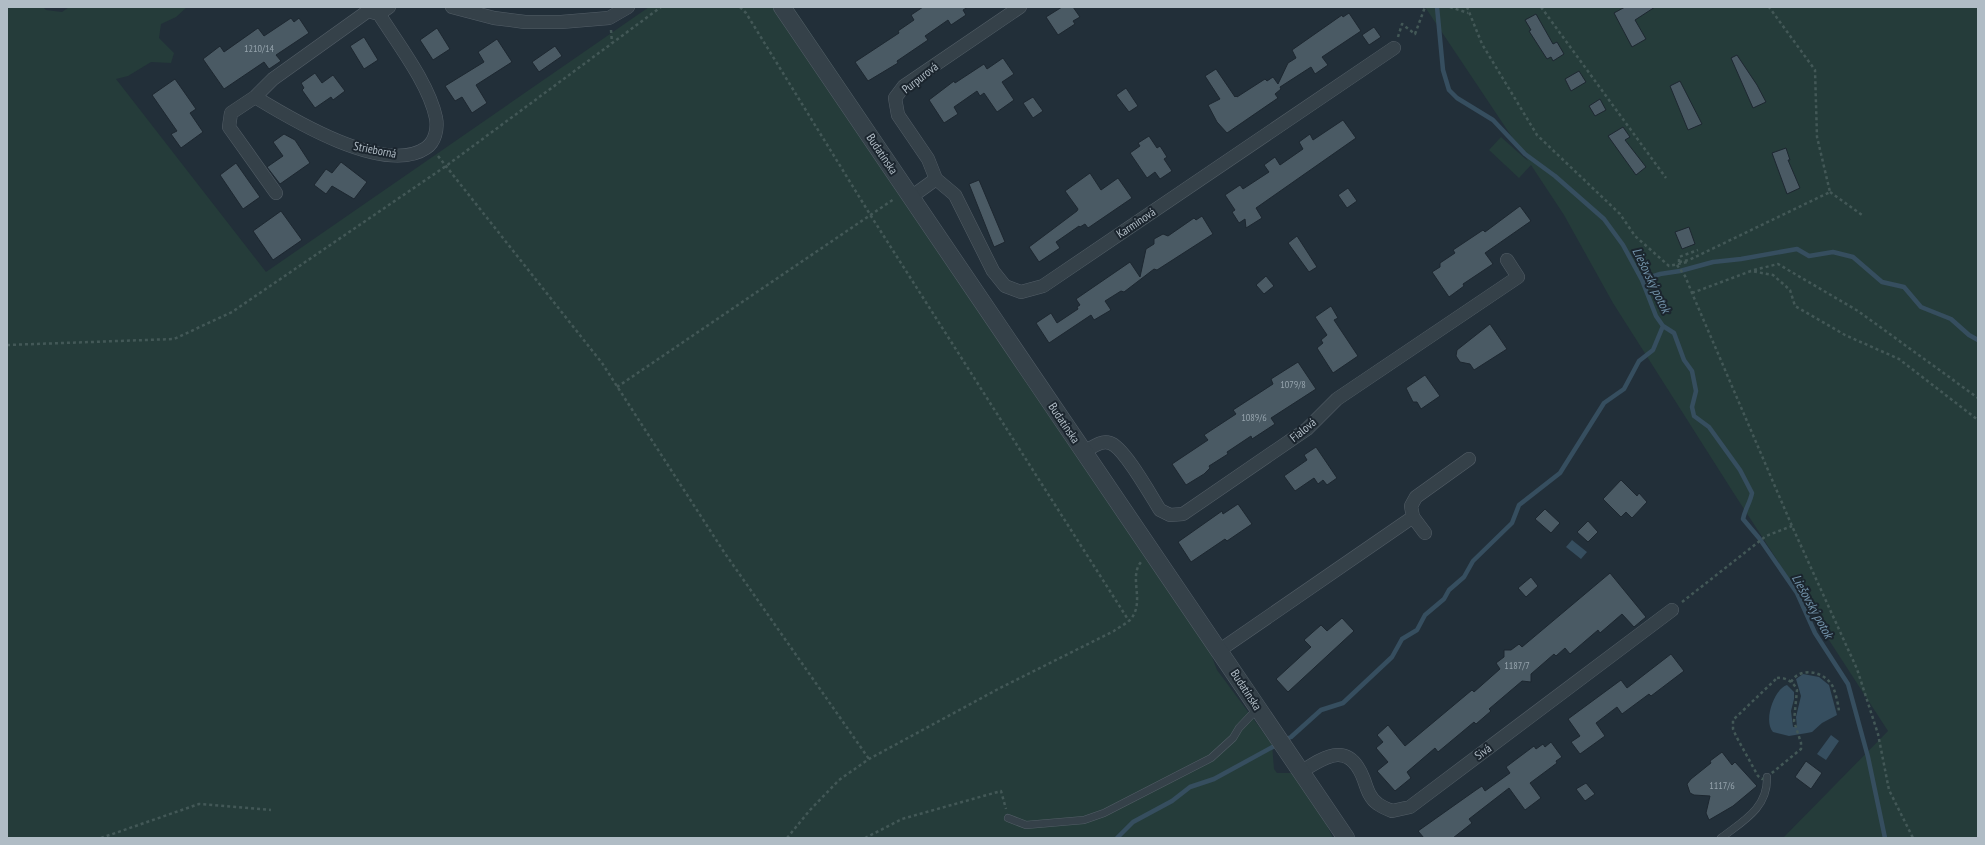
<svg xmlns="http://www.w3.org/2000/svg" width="1985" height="845" font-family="'PT Sans Narrow',sans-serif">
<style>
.green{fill:#253c3a}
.water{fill:#364e5f}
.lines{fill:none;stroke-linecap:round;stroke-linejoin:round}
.stream{stroke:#364e5f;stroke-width:4.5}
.building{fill:#4a5a64;stroke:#1d2730}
.service-casing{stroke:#535e67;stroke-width:8}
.minor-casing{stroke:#535e67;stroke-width:14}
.tertiary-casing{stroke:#535e67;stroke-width:18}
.path{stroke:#435857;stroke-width:2.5;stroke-dasharray:3 3;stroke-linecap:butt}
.service{stroke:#354149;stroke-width:7}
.minor{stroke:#354149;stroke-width:13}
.tertiary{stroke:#354149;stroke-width:17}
.labels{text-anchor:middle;stroke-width:4;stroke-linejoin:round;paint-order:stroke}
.number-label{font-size:10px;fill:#96a4ad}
.street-label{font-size:12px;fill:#b0bcc5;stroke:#1b252e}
.water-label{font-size:13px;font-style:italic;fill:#7191a8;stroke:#1b252e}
</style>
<rect width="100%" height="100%" fill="#222f39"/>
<path class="green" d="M7,7H43L46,10L62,12L69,7H187L176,17L161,24L159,38L174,53L171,63L151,62L128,76L116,79L266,272L649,7H793L1186,589L1217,670L1272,744L1274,769L1277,773H1292L1312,795L1333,838H7Z
M1425,7H1978V838H1783L1888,731L1733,492L1613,303L1564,215L1531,165L1519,178L1489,150L1501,137L1528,161Z"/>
<path class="water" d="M1572,540L1587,552L1581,559L1566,547Z
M1803,674L1819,677L1829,685L1837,715L1822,723L1812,732L1807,733L1789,736L1773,732C1763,721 1774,689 1787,685L1794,692V699L1791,711L1793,727H1797L1796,717L1801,696L1796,679Z
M1831,735L1839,741L1826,760L1817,754Z"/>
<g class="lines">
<path class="stream" d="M1437,7L1443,70L1449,90L1457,98L1493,120L1525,154L1555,176L1604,219L1623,245L1642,280L1656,316L1663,326L1674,333L1684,360L1692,371L1696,391L1692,407L1694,416L1709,427L1740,470L1752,493C1750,503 1745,509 1743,519L1759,538L1797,593L1815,633L1848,684L1868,757L1885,838
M1642,280L1660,274L1680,271L1713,262L1741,259L1797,249L1809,256L1833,252L1853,257L1882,282L1904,287L1921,307L1951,319L1969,335L1978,340
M1284,740L1291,737L1321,710L1343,703L1392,657L1402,639L1417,630L1425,615L1444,599L1449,590L1464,577L1473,561L1512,523L1519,505L1560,473L1604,403L1624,389L1639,361L1653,350L1663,326
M1117,838L1133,822L1172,801L1190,787L1214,779L1278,744"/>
</g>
<path class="building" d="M923,7H968L963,10L966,15L951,25L948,20L925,36L928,40L897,61L898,63L868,81L855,62L899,33L898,31L914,20L911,15Z
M1062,7H1073L1080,17L1073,21L1075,24L1058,35L1046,17Z
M1625,7H1655L1635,20L1646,39L1632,47L1614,13Z
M1349,13L1361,31L1322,57L1328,65L1315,74L1311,67L1280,87L1281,89L1275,94L1278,98L1227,133L1217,122L1208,105L1220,99L1205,76L1216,69L1235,97L1236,96L1237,97L1265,79L1267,81L1273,77L1278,84L1288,63L1296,58L1292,50L1342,15L1343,17Z
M1536,14L1553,44L1557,42L1564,54L1553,61L1551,57L1547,59L1529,31L1531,30L1525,20Z
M291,18L294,22L299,18L309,33L276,55L281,61L269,69L264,62L224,89L203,59L220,46L224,52L258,28L264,36Z
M1374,27L1381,37L1369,45L1362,35Z
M437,28L450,49L433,60L420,40Z
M364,37L378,60L364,69L350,46Z
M497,39L512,62L476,85L487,103L472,113L462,97L455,101L445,86L484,62L478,52Z
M555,46L562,56L539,72L532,62Z
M1737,55L1757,85L1766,102L1753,108L1731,58Z
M1003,58L1014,74L1002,82L1014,100L997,112L984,93L980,96L977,91L954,107L958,114L944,123L929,100L954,81L955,83L984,64L987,69Z
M1579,71L1586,82L1571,91L1565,79Z
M315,73L322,83L333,75L345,91L333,100L331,97L315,108L302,90L304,88L301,83Z
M175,79L196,109L190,113L203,132L181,148L171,134L177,131L152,95Z
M1680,81L1702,124L1688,130L1670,86Z
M1126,88L1138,106L1129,112L1116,95Z
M1033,97L1043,111L1033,118L1023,103Z
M1600,99L1606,110L1595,116L1589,106Z
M1343,120L1356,138L1256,208L1262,218L1246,228L1245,219L1239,223L1232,212L1235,210L1225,195L1240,185L1243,189L1269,172L1264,165L1275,157L1280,165L1303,149L1299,142L1310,134L1313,140Z
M1623,127L1630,137L1625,140L1646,167L1636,175L1608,136Z
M284,134L295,140L310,163L280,184L267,167L283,156L273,142Z
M1149,136L1157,148L1160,146L1167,157L1164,159L1172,171L1160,179L1155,172L1147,178L1130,153L1140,146L1138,143Z
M1786,148L1790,160H1788L1800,188L1787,194L1772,153Z
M341,162L367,182L354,199L332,186L326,194L314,185L326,169L332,173Z
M236,163L260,197L243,209L220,175Z
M1090,173L1101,190L1118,178L1132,198L1088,228L1085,224L1080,227L1079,226L1056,242L1060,248L1039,262L1029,247L1077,211L1078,209L1065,191Z
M979,180L1005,242L994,247L969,184Z
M1348,188L1357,201L1347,208L1338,195Z
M1520,206L1531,221L1485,253L1493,264L1463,284L1464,286L1449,297L1432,272L1440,267V263L1455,253L1453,250L1483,230L1485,232Z
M281,211L302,240L273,260L253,231Z
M1202,216L1213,234L1157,270L1154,269L1124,292L1121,291L1105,301L1111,310L1094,320L1091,315L1049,343L1036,323L1051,313L1057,323L1078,309L1077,307L1080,305L1076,299L1130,262L1140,277L1146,249L1154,244V239L1163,234L1168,236L1194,218L1196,220Z
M1689,227L1695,244L1682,249L1675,232Z
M1297,236L1317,267L1309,272L1288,243Z
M1266,276L1274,286L1264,294L1256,285Z
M1331,306L1338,318L1334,320L1358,356L1333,373L1317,348L1323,343L1321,340L1327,335L1315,317Z
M1490,324L1507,349L1474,370L1470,364L1460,362L1456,356L1457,350Z
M1298,362L1316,389L1271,418L1275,424L1252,439L1251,436L1227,452L1228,454L1209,466L1210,468L1204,474L1186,485L1172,464L1208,440L1204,435L1236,414L1233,410L1273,384L1271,379Z
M1425,375L1440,396L1421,409L1417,402H1413L1406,388Z
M1316,447L1337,478L1327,485L1323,480L1318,484L1314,478L1295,491L1284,476L1307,460L1304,455Z
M1621,480L1637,496L1639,493L1647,502L1632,518L1626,512L1621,517L1603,499Z
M1238,504L1252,524L1227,541L1225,539L1191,562L1178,542L1222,511L1223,514Z
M1545,509L1560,523L1551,533L1535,519Z
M1588,521L1598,532L1588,542L1577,532Z
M1610,573L1646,617L1634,627L1622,614L1600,633L1598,630L1570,654L1565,648L1556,656L1554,654L1531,674V682L1522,681L1489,709L1491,711L1476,724L1474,722L1438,752L1435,748L1407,772L1411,778L1395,791L1377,771L1388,762L1376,748L1383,742L1377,735L1388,725L1405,746L1472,690L1474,692L1500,669L1496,663L1504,657V650H1511L1519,644L1522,647Z
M1531,577L1538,586L1526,597L1518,588Z
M1342,618L1354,631L1288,692L1276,679L1311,647L1304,640L1321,625L1327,631Z
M1671,654L1684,671L1651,696L1649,694L1622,714L1617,707L1596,723L1605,736L1580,754L1571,742L1580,736L1568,719L1621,680L1627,688Z
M1551,742L1562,757L1556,761L1557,763L1530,783L1541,798L1525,810L1509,788L1469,819L1472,823L1453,838H1424L1418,831L1476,790L1482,786L1485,791L1510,773L1506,767L1534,746L1536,749L1543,744L1545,747Z
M1722,752L1732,765L1735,762L1757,786L1733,806L1709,820L1706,813L1710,796L1694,795L1690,793L1687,784L1691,779L1711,763L1710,761Z
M1806,761L1822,773L1811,789L1795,777Z
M1586,783L1595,794L1585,801L1576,789Z"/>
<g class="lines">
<g class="service-casing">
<path id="service" d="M1008,818L1026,825L1084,820L1104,813L1211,758L1233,738L1239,728L1258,708
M1721,838C1743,821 1768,808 1767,777"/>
</g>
<g class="minor-casing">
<path id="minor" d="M452,7L494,18L525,22H561L609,18L628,7
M1020,7L904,86L895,98L898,115L928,159L936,179L955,195L993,271L1005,286L1021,292L1043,286L1394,48
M379,14L389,7
M255,97C291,119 385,176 426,148C435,142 438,129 436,118C429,84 398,44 379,14L368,11L273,79L255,97L231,113L229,127L276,193
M911,197L936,179
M1084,452C1092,448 1100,440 1110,443C1124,447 1151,496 1160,510L1170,515L1183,514L1307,429L1337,399L1518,277L1507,260
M1413,517L1425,533
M1220,650L1413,517L1411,506L1416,497L1469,459
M1301,772C1328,754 1350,742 1364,780C1367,789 1370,799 1378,804C1382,807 1387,809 1392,811L1410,807L1672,610"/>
</g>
<g class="tertiary-casing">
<path id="tertiary" d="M782,7L1346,838"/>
</g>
<path class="path" d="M740,7L746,13L871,216L1129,621
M1450,7L1468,13
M1467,7L1482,44L1537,135L1620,214L1635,236L1669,266L1687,262
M1541,7L1666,178
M611,30L612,43
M1398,37L1402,24L1415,34L1425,7
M438,156L602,363L724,552L869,759
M1830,192L1862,215
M1679,262L1689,260L1830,192L1817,137L1815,70L1769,7
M1679,262V257L1698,250
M1677,265L1685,276L1692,293L1792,526L1857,669L1878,734L1889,790L1913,838
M1754,270L1778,264L1858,311L1978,398
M1692,293L1751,271L1773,275L1790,290L1795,306L1845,335L1899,359L1978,420
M7,345L174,339L232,312L446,166L661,7
M617,387L894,199
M1682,602L1766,536L1792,526
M1777,678C1785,677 1794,682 1797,690L1794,721L1801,743V749L1767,777L1762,779L1758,776L1736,736L1733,729V720Z
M1791,682C1800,666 1825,671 1833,687C1836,694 1838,704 1839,711
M101,838L199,804L271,810
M787,838L810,810L839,780L869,759L1000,688L1114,631C1119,627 1126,624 1130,620C1146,602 1128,578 1141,562
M865,838L902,819L1001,791L1006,809"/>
<use href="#service" class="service"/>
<use href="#minor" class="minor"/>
<use href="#tertiary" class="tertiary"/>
</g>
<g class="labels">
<g class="number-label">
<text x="259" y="52">1210/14</text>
<text x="1293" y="388">1079/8</text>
<text x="1254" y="421">1089/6</text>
<text x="1517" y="669">1187/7</text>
<text x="1722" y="789">1117/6</text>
</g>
<g class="street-label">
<text transform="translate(920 78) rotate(-38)" y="4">Purpurová</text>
<text transform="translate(375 150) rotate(11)" y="4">Strieborná</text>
<text transform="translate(882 154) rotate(56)" y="4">Budatínska</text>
<text transform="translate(1136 223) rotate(-34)" y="4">Karmínová</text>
<text transform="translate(1064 423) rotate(56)" y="4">Budatínska</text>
<text transform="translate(1303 430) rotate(-39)" y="4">Fialová</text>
<text transform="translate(1246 690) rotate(57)" y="4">Budatínska</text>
<text transform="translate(1483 752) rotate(-37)" y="4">Sivá</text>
</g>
<g class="water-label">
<text transform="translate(1652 280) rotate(64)" y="5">Liešovský potok</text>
<text transform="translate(1813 606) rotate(61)" y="5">Liešovský potok</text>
</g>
</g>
<rect width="1985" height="845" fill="none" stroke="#b0bcc5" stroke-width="16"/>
</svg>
